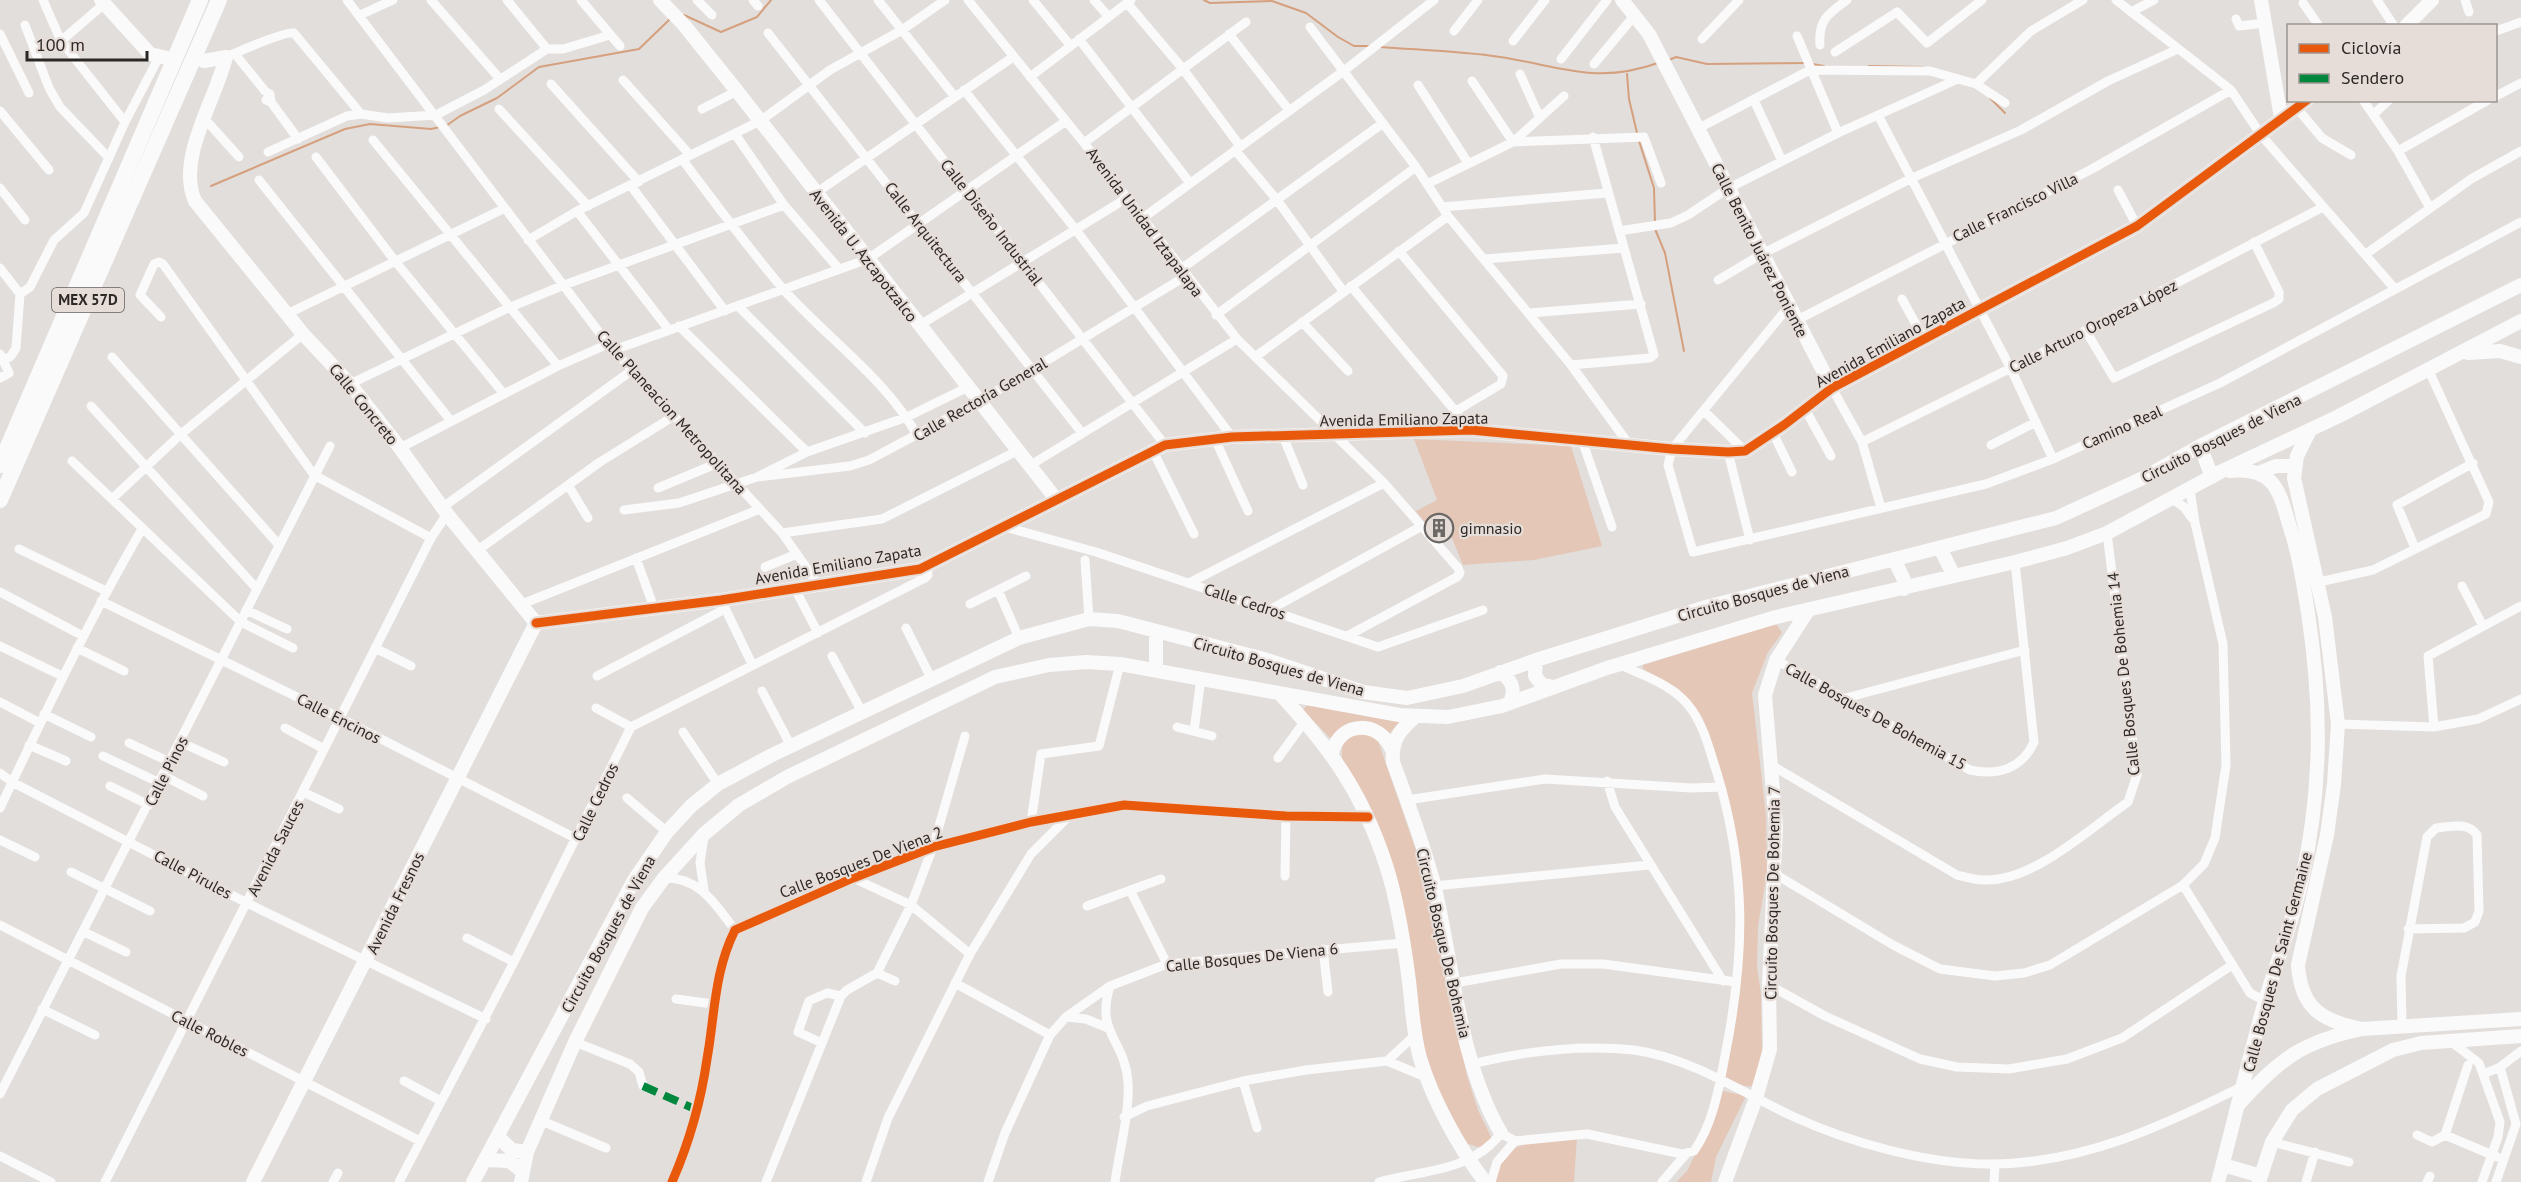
<svg xmlns="http://www.w3.org/2000/svg" width="2521" height="1182" font-family="'PT Sans',sans-serif">
<style>
.green{fill:#e4c7b6}
.lines{fill:none;stroke-linecap:round;stroke-linejoin:round}
.stream{stroke:#d5a07e;stroke-width:2}
.street{stroke:#fbfafa;stroke-width:9}
.secondary{stroke:#fbfafa;stroke-width:14}
.highway{stroke:#fbfafa;stroke-width:16}
.quiet{stroke:#00873e;stroke-width:8;stroke-dasharray:15 8;stroke-linecap:butt}
.cycleway-casing{stroke:#e6ddd8;stroke-width:13}
.cycleway{stroke:#e8590c;stroke-width:9}
.labels{text-anchor:middle;stroke-width:4.5;stroke-linejoin:round;paint-order:stroke}
.shield{fill:#e6ddd8;stroke:#645e5b;stroke-width:1.5}
.shield-label{font-size:15px;font-weight:bold;fill:#2c2826}
.street-label{font-size:16px;fill:#2c2826;stroke:#e6ddd8}
.poi-label{font-size:16px;fill:#2c2826;stroke:#e6ddd8;text-anchor:start}
</style>
<rect width="100%" height="100%" fill="#e2dedc"/>
<path class="green" d="M1414,439L1571,446L1602,546L1534,560L1463,565L1442,514L1425,523L1416,511L1437,500Z
M1771,625H1777L1782,633L1768,652L1752,693L1766,815L1767,873L1758,926L1757,966L1761,995L1762,1057L1752,1086C1740,1087 1732,1082 1723,1074L1738,972L1732,825L1690,702L1679,689L1643,669V665Z
M1307,705L1400,721L1386,737C1365,719 1348,713 1332,740L1303,710Z
M1356,731L1370,734L1378,741L1420,862L1448,975L1467,1076L1478,1110L1492,1139L1488,1146L1478,1147L1466,1143L1420,1054L1394,878L1343,764C1340,746 1342,742 1356,731Z
M1723,1091L1746,1096L1716,1157L1711,1182H1676L1687,1171L1695,1155L1694,1150L1719,1093Z
M1577,1137L1574,1182H1493L1504,1152L1529,1143Z"/>
<g class="lines">
<path class="stream" d="M1204,0L1210,3L1272,1L1306,13L1338,37L1354,46H1368
M684,15L721,32L757,17L771,0
M1380,47C1419,50 1461,51 1500,57C1560,66 1596,85 1658,63
M1669,60L1676,57L1707,64L1807,63
M1812,64L1824,66
M1869,66L1923,67
M1627,74L1629,99L1637,133
M1990,98L2005,113
M446,126L460,116L497,98L539,67L639,49L670,19
M1639,141L1654,188L1655,223
M211,186L345,129L370,124L431,129L440,127
M1655,229L1665,253L1684,351"/>
<path class="street" d="M43,0L61,41L125,122
M347,0L608,344L782,533L818,584
M431,0L500,79
M507,0L547,49
M581,0L620,46
M697,0L712,15
M753,0L758,6
M819,0L1165,445
M878,0L955,97
M968,0L1084,143L1237,339L1384,483L1458,568L1460,573L1457,577L1349,635
M1033,0L1070,45
M1094,0L1108,16
M2116,0L2231,90L2261,135L2395,289
M2377,0L2394,26
M2465,0L2469,12
M1127,3L1183,69L1240,146
M2303,3L2319,26
M2131,12L2154,0
M360,15L393,0
M2236,19L2239,26L2265,23
M25,25L49,88L60,107L109,158
M1310,27L1416,167L1448,216L1571,365L1628,443
M1454,31L1478,0
M2496,31L2521,22
M768,33L1082,433
M0,34L29,93
M1229,34L1289,110
M1797,36L1838,133
M1079,39L1190,183
M1702,39L1739,0
M61,41L104,4
M1513,41L1545,0
M1820,45C1818,20 1828,14 1847,0
M1835,52L1897,12L1927,43L1982,0
M235,54L265,91L270,94L271,102
M226,57C238,52 284,31 294,33L361,114
M1561,59L1607,0
M1594,64L1634,16
M1520,74L1540,118
M1030,77L1131,0
M623,80L690,155
M1472,81L1513,142L1644,137L1661,183
M551,84L639,182
M1976,84L2031,31L2083,0
M1418,85L1468,163
M964,90L1076,230L1232,437
M2496,96L2521,83
M266,100L271,102L298,139
M1754,100L1782,161
M2363,100L2398,151L2430,208
M2296,107L2322,138L2351,155
M499,109L588,206
M702,109L737,91
M0,111L49,170
M2374,114L2389,100
M1878,115L2011,369L2053,459
M204,118L239,157
M1699,128L1810,70L1930,71L1976,84L2005,103
M735,134L784,205L839,269
M373,140L558,366
M1084,143L1246,22
M1235,150L1277,200L1343,291
M2398,151L2488,100
M268,152L347,116L361,114L388,118L436,115L484,90L547,49H563L610,35
M316,157L395,261L504,394
M682,159C715,203 748,248 784,290C827,338 885,378 917,435
M259,180L451,421
M1427,184L1513,142L1564,96
M631,186L725,311
M0,188L25,220
M2118,190L2137,226
M816,193L1013,57
M1442,207L1607,193
M577,211L669,330
M1143,218L1345,70L1434,0
M1619,231L1671,223L1688,215L1727,189L1838,133L1958,79
M528,240L577,211L760,121L830,70L902,30L945,0
M1399,251L1503,376L1501,384L1456,411
M2366,254L2471,179L2521,151
M1484,259L1624,248
M0,268L20,294
M1181,269L1383,123
M1718,280L1762,254L1910,179L2021,130L2108,81L2178,49
M1351,286L1471,430
M1902,299L1924,339
M738,306L865,433
M1789,306L1672,449L1668,465L1693,552L1986,484L2053,459L2220,383L2521,222
M1530,313L1641,304
M287,314L503,209
M1216,315L1416,167
M161,317L140,295L154,264L159,262L163,264L314,475L431,538
M1797,320L2090,170L2231,90
M1302,322L1348,371
M920,325L1127,198
M679,326L807,452
M2086,331L2114,378L2273,303L2279,299V292L2254,242
M614,350L868,259L1066,121
M0,354L9,373L0,378
M112,357L279,545
M1255,357L1448,216
M4,360L11,356L16,348L20,294L30,287L54,240L84,213L125,122L159,57
M1571,365L1650,358L1654,355L1593,137
M350,384L508,308L564,285L784,205
M1832,388L1862,442L1881,508
M91,406L257,589
M1805,409L1831,456
M1704,411L1745,451
M1773,433L1792,472
M1283,436L1303,485
M1215,439L1248,511
M1582,440L1612,527
M1862,442L2069,339L2323,207
M1991,445L2036,422
M400,448L558,366L608,344
M1152,449L1194,534
M1728,452L1750,540
M72,461L241,622L293,648
M1029,466L1237,339
M757,477L850,466L869,460L980,401L1186,276
M568,485L588,518
M658,488L718,463
M112,499L181,434L303,334
M2172,499L2184,507L2192,518
M443,507L631,371
M624,510L679,503L757,477L807,452L907,417L968,387
M1005,527L1096,552L1378,647L1483,610
M782,533L882,519L1017,451
M2415,548L2397,505L2473,463
M19,549L106,591
M478,550L600,462L674,416
M636,558L654,608
M1085,560L1089,619
M765,567L797,554
M2319,582L2373,570L2486,514L2489,502L2429,371
M1189,583L1384,483
M2462,586L2483,626
M795,589L818,633
M998,590L1019,638
M0,592L83,636
M101,601L340,718L577,839
M522,604L760,509
M723,604L752,664
M970,604L1026,576
M1271,609L1422,526
M246,610L287,629
M906,628L932,680
M0,646L62,676
M77,648L124,671
M375,648L411,666
M832,656L862,712
M1776,660L1970,770C1997,776 2022,769 2034,742L2015,562
M597,676L725,609
M762,691L791,746
M1846,698L2025,650
M0,702L40,723
M596,708L631,727
M44,714L91,737
M2338,724L2434,727L2478,719L2521,699
M1177,727L1212,736
M2434,727L2428,656L2521,606
M285,728L324,749
M1194,731L1201,678
M683,732L718,784
M180,742L224,762
M129,743L170,762
M29,745L66,761
M103,756L160,783
M1278,758L1305,721
M1773,766L1957,875C1965,877 1975,880 1984,880C2033,882 2089,829 2128,802L2137,775L2107,533
M0,773L12,782L247,903L486,1019
M164,776L203,796
M1607,781L1615,807L1723,981
M110,786L149,805
M303,792L339,809
M627,798L667,832
M1407,800L1545,779L1692,788L1721,787
M0,808C45,713 89,620 142,529
M1031,822L1041,754L1099,746L1120,664
M704,836L700,863L704,890
M0,840L35,857
M71,872L150,911
M1775,874L1893,945L1940,969L1995,976L2024,973L2050,965L2183,885L2204,864L2215,838L2226,765L2223,644L2195,523L2190,489
M1285,876L1286,816
M664,878C700,877 715,904 735,930
M853,878L911,905L970,954
M2183,885L2250,993L2265,1001
M1434,886L1649,865
M1130,890L1167,964
M1087,906L1161,879
M0,925L420,1141
M84,932L126,952
M467,938L514,962
M1323,949L1328,992
M877,973L911,905L933,847L965,736
M955,983L1050,1035
M1455,983L1561,964H1603L1736,982
M1769,985L1825,1016L1920,1059L1957,1067L2009,1069L2067,1059L2122,1038L2232,965
M1110,986C1095,1034 1125,1039 1128,1082C1130,1112 1119,1152 1115,1182
M676,999L713,1004
M42,1009L95,1035
M1066,1017L1086,1019L1108,1028
M2402,1026L2401,976L2427,837L2436,828C2450,827 2468,821 2477,835L2479,911L2475,922L2464,928L2408,929
M2450,1041L2479,1063L2500,1122L2498,1137L2482,1182
M575,1042L630,1064L639,1072L643,1086
M822,1043L798,1032L809,1001L827,993L841,996
M1387,1061L1415,1035
M1472,1064C1525,1051 1579,1044 1634,1050C1691,1058 1741,1092 1792,1116C1850,1143 1930,1165 1994,1164C2084,1163 2165,1125 2243,1086
M2484,1074L2500,1067L2521,1051
M404,1081L441,1101
M1243,1081L1257,1128
M0,1094L330,446
M1124,1117L1147,1106L1243,1081L1306,1070L1387,1061L1428,1078
M542,1121L606,1148
M2417,1135L2432,1142L2445,1135L2468,1065
M2445,1135L2497,1157
M2272,1142L2349,1162
M0,1156L51,1182
M105,1182L431,538L447,514
M333,1182L338,1173
M399,1182L514,962L631,727L925,578L928,575L927,566
M672,1182C689,1143 701,1101 707,1059C715,1014 714,972 735,930L853,878L933,847L1031,822L1124,805L1286,816L1368,817
M766,1182L841,996L847,990L877,973L895,981
M866,1182L888,1118L970,954L1031,854L1070,815
M988,1182L1005,1133L1050,1035L1066,1017L1110,986L1167,964L1404,943
M1379,1182C1422,1170 1472,1172 1501,1133L1515,1141L1587,1134L1682,1154L1694,1151C1713,1124 1719,1088 1725,1056C1745,956 1747,872 1717,773C1710,752 1705,729 1692,710C1676,686 1645,676 1620,665
M1491,1182L1497,1162L1515,1141
M1662,1182L1686,1154
M1994,1182L1995,1164
M2306,1182L2315,1152
M2427,1182L2430,1176
M2496,1182L2516,1124L2500,1067"/>
<path class="secondary" d="M101,0L150,54L167,58
M660,0L684,25L737,91L1056,499
M1622,0L1649,34L1832,388
M2261,0L2281,118
M2406,26L2432,0
M204,61L226,57C216,99 176,159 195,201L303,334L350,384L400,448L447,514L536,623
M2468,353L2500,351L2521,357
M2310,430L2297,456L2294,478L2325,617L2338,724L2334,784L2327,835L2298,965C2301,1009 2322,1021 2362,1029
M2200,446L2212,477
M2261,472L2276,466H2294
M1940,548L1954,576
M1894,559L1904,580V589
M536,623L721,600L920,569L1165,445L1232,437L1471,430L1672,449L1728,452L1745,451L1784,425L1832,388L2137,226L2307,100
M1536,660L1535,676L1542,685L1553,687
M1156,670V631
M1500,672C1512,680 1516,689 1510,703
M1279,693C1331,749 1362,792 1386,865C1398,902 1404,942 1409,981C1412,1006 1413,1033 1420,1058C1433,1101 1458,1146 1485,1182
M1416,716C1400,730 1391,740 1393,762C1408,803 1424,845 1435,888C1453,966 1460,1064 1501,1133
M1332,753C1340,720 1380,720 1392,750
M2239,1104C2280,1059 2301,1042 2362,1029L2521,1019
M498,1137L512,1150L527,1152
M485,1160L509,1161L522,1171
M2223,1165L2261,1176
M253,1182L536,623
M473,1182L634,880L667,832L691,806L718,784L772,755L1019,638L1089,619L1118,621L1264,659L1363,692L1407,698L1463,686L1536,660L1706,607L2056,518L2143,478L2200,446L2521,285
M521,1182L527,1152L575,1042L642,908L664,878L704,834L739,805L787,777L995,677L1049,665L1086,662L1120,664L1399,715L1448,717L1502,706L1607,668L1776,617L2015,562L2067,548L2107,533L2222,471L2339,416L2521,321
M1725,1182L1756,1098L1770,1049L1769,985L1776,827L1765,695L1776,660L1809,609
M2218,1182C2234,1122 2248,1061 2265,1001C2277,961 2293,921 2302,879C2322,789 2322,704 2308,613C2304,587 2300,561 2293,537C2280,498 2280,466 2230,471
M2259,1182L2272,1142L2292,1110L2317,1089L2393,1050L2421,1043L2521,1036"/>
<path class="highway" d="M0,465L200,0
M0,500L219,0"/>
<path class="quiet" d="M643,1086L697,1110"/>
<g class="cycleway-casing">
<path id="cycleway" d="M536,623L721,600L920,569L1165,445L1232,437L1471,430L1672,449L1728,452L1745,451L1784,425L1832,388L2137,226L2307,100
M672,1182C689,1143 701,1101 707,1059C715,1014 714,972 735,930L853,878L933,847L1031,822L1124,805L1286,816L1368,817"/>
</g>
<use href="#cycleway" class="cycleway"/>
</g>
<defs>
<g id="building-ring" transform="scale(1.5)"><circle r="9.5" fill="#e6ddd8" stroke="#6c6866" stroke-width="1.5"/><path d="M-4-6H4V6H1V3H-1V6H-4ZM-2.5-4.3h1.7v1.8h-1.7ZM.8-4.3h1.7v1.8H.8ZM-2.5-1h1.7V.8h-1.7ZM.8-1h1.7V.8H.8Z" fill="#6c6866"/></g>
</defs>
<g fill-rule="evenodd">
<use href="#building-ring" x="1439" y="528"/>
</g>
<g class="labels">
<rect class="shield" x="52" y="288" width="72" height="24" rx="4.5"/>
<g class="shield-label">
<text x="88" y="305">MEX 57D</text>
</g>
<g class="street-label">
<text transform="translate(2015 207) rotate(-26)" y="6">Calle Francisco Villa</text>
<text transform="translate(992 222) rotate(52)" y="6">Calle Diseño Industrial</text>
<text transform="translate(1145 222) rotate(53)" y="6">Avenida Unidad Iztapalapa</text>
<text transform="translate(926 232) rotate(52)" y="6">Calle Arquitectura</text>
<text transform="translate(1760 250) rotate(63)" y="6">Calle Benito Juárez Poniente</text>
<text transform="translate(864 255) rotate(52)" y="6">Avenida U. Azcapotzalco</text>
<text transform="translate(2093 326) rotate(-27)" y="6">Calle Arturo Oropeza López</text>
<text transform="translate(1890 342) rotate(-29)" y="6">Avenida Emiliano Zapata</text>
<text transform="translate(980 399) rotate(-30)" y="6">Calle Rectoría General</text>
<text transform="translate(364 404) rotate(51)" y="6">Calle Concreto</text>
<text transform="translate(672 412) rotate(48)" y="6">Calle Planeacion Metropolitana</text>
<text transform="translate(1404 419) rotate(-1)" y="6">Avenida Emiliano Zapata</text>
<text transform="translate(2122 427) rotate(-24)" y="6">Camino Real</text>
<text transform="translate(2221 438) rotate(-27)" y="6">Circuito Bosques de Viena</text>
<text transform="translate(838 564) rotate(-10)" y="6">Avenida Emiliano Zapata</text>
<text transform="translate(1763 593) rotate(-15)" y="6">Circuito Bosques de Viena</text>
<text transform="translate(1245 601) rotate(18)" y="6">Calle Cedros</text>
<text transform="translate(1279 666) rotate(16)" y="6">Circuito Bosques de Viena</text>
<text transform="translate(2123 674) rotate(-96)" y="6">Calle Bosques De Bohemia 14</text>
<text transform="translate(1876 716) rotate(29)" y="6">Calle Bosques De Bohemia 15</text>
<text transform="translate(339 718) rotate(27)" y="6">Calle Encinos</text>
<text transform="translate(166 771) rotate(-63)" y="6">Calle Pinos</text>
<text transform="translate(595 802) rotate(-64)" y="6">Calle Cedros</text>
<text transform="translate(275 848) rotate(-63)" y="6">Avenida Sauces</text>
<text transform="translate(861 862) rotate(-21)" y="6">Calle Bosques De Viena 2</text>
<text transform="translate(193 874) rotate(28)" y="6">Calle Pirules</text>
<text transform="translate(1772 893) rotate(-89)" y="6">Circuito Bosques De Bohemia 7</text>
<text transform="translate(395 903) rotate(-64)" y="6">Avenida Fresnos</text>
<text transform="translate(608 934) rotate(-61)" y="6">Circuito Bosques de Viena</text>
<text transform="translate(1444 943) rotate(77)" y="6">Circuito Bosque De Bohemia</text>
<text transform="translate(1252 957) rotate(-6)" y="6">Calle Bosques De Viena 6</text>
<text transform="translate(2277 962) rotate(-75)" y="6">Calle Bosques De Saint Germaine</text>
<text transform="translate(210 1033) rotate(27)" y="6">Calle Robles</text>
</g>
<g class="poi-label">
<text x="1460" y="534">gimnasio</text>
</g>
</g>
<rect x="2287" y="24" width="210" height="78" fill="#e6ddd8" stroke="#9c9591" stroke-width="1.5"/>
<rect x="2299" y="44" width="30" height="9" fill="#e8590c" stroke="#9c9591" stroke-width="1.5"/>
<text x="2341" y="54" font-size="18" fill="#2c2826">Ciclovía</text>
<rect x="2299" y="74" width="30" height="9" fill="#00873e" stroke="#9c9591" stroke-width="1.5"/>
<text x="2341" y="84" font-size="18" fill="#2c2826">Sendero</text>
<path d="M27 51v9h120v-9" fill="none" stroke="#2c2826" stroke-width="3"/>
<text x="36" y="51" font-size="18" fill="#2c2826" stroke="#e6ddd8" stroke-width="4.5" paint-order="stroke">100 m</text>
</svg>
